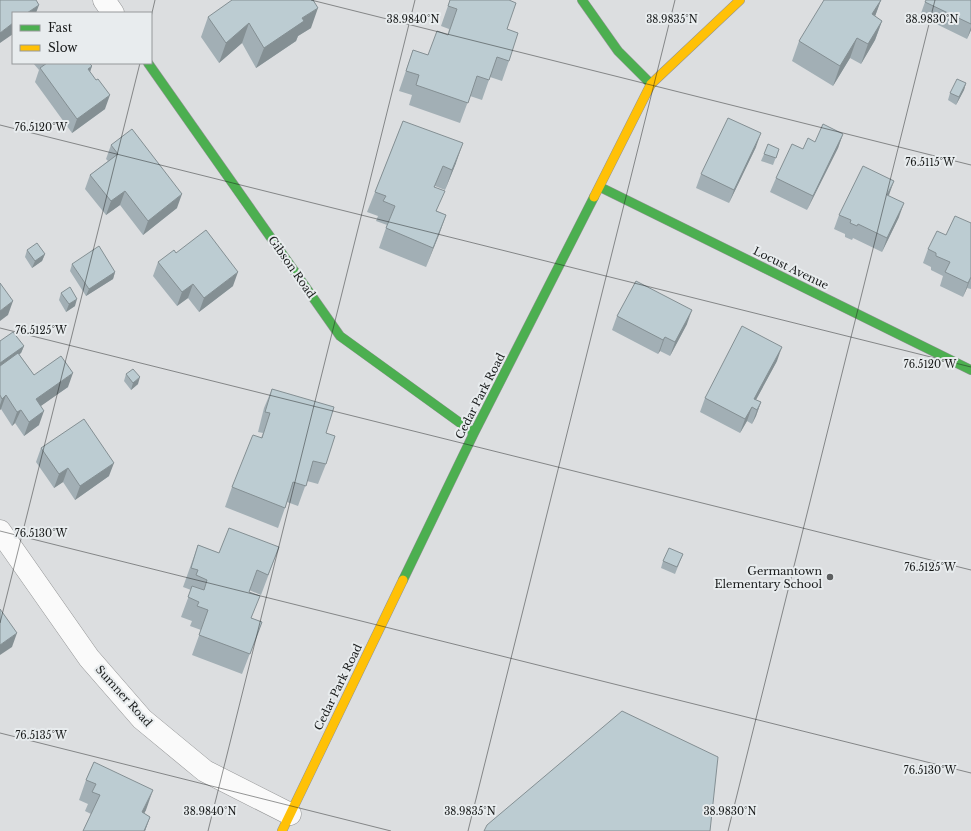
<svg xmlns="http://www.w3.org/2000/svg" width="971" height="831" font-family="'Libre Baskerville',serif">
<style>
.lines{fill:none;stroke-linecap:round;stroke-linejoin:round}
.street-casing{stroke:#939495;stroke-width:23}
.fast-casing{stroke:#939495;stroke-width:10}
.slow-casing{stroke:#939495;stroke-width:10}
.street{stroke:#fafafa;stroke-width:22}
.fast{stroke:#4caf50;stroke-width:9}
.slow{stroke:#ffc107;stroke-width:9}
.wall{fill:#a2afb5}
.shaded-wall{fill:#848f93}
.building{fill:#bcccd2;stroke:#848f93}
.ticks{fill:none;stroke:#191b1b;stroke-width:1;stroke-opacity:0.45}
.poi-dot{fill:#5d5f60;stroke:#e8ecee;stroke-width:1.5}
.labels{text-anchor:middle;stroke-width:4;stroke-linejoin:round;paint-order:stroke}
.street-label{font-size:11px;fill:#191b1b;stroke:#e8ecee}
.poi-label{font-size:11px;fill:#191b1b;stroke:#e8ecee;text-anchor:end}
.ticks-label{font-size:10px;text-anchor:middle;fill:#191b1b;stroke:#e8ecee;stroke-width:4;stroke-linejoin:round;paint-order:stroke}
</style>
<rect width="100%" height="100%" fill="#dcdee0"/>
<g class="lines">
<g class="street-casing">
<path id="street" d="M104,0L113,13
M0,531L89,658L142,719L205,771L290,814"/>
</g>
<g class="fast-casing">
<path id="fast" d="M582,0L618,51L651,84
M148,63L340,336L474,433
M600,187L971,370
M403,580L474,433L594,197"/>
</g>
<g class="slow-casing">
<path id="slow" d="M594,197L651,84L740,0
M282,831L403,580"/>
</g>
<use href="#street" class="street"/>
<use href="#fast" class="fast"/>
<use href="#slow" class="slow"/>
</g>
<path class="wall" d="M450,0L507,29L509,61L502,81L490,77L482,100L470,96L460,123L409,105L412,95L399,91L413,50L428,55L448,35L449,29L441,26Z
M881,0L875,16L882,21L875,40L861,64L850,58L833,86L792,61L799,41Z
M971,0V30L967,39L920,16L925,2Z
M208,17L311,28L298,36L296,41L256,68L242,43L219,63L201,37Z
M33,63H89L92,66L90,72L105,109L72,133L35,82L39,70Z
M966,83L964,90L956,105L948,100L950,93Z
M403,121L456,163L445,190L435,186V187L437,211L446,215L426,267L379,248L387,225L376,221L378,216L367,212L375,192Z
M843,134L838,148L807,210L770,192L776,178L803,149L815,142Z
M111,145L177,208L143,235L120,205L106,215L85,189L90,175L108,161L106,159Z
M756,147L729,203L696,188L701,174Z
M779,149L773,165L761,161L764,154Z
M889,195L899,217L882,252L853,238L852,240L845,237V234L834,229L839,215Z
M971,223V289L967,288L963,297L940,286L943,276L931,270V267L923,263L928,249L946,235Z
M27,250L45,254L42,261L32,268L25,257Z
M176,253L233,286L199,312L188,298L177,306L153,276L158,262Z
M72,264L115,272L113,279L86,296L70,271Z
M61,293L75,306L66,312L59,300Z
M617,316L687,324L670,356L660,351L658,354L612,330Z
M0,341L24,346L21,353L19,354L34,375L68,387L40,406L39,425L24,436L15,423L12,426L1,409L0,410Z
M777,361L756,400L761,402L756,416L752,424L747,421L740,433L700,412L705,398Z
M126,374L138,384L131,390L124,381Z
M272,389L326,433V464L318,484L307,481L298,506L287,502L278,528L225,507L232,487L261,438L263,433L258,432L264,408Z
M41,448L109,476L75,500L63,482L54,488L36,462Z
M198,545L219,553L279,547L261,595L249,590V592L251,618L262,622L242,674L192,655L201,630L190,626L192,621L181,617L191,590L183,587Z
M683,554L675,574L661,568L663,561Z
M94,762L146,810L144,813L150,817L145,831H83L91,814L85,811L88,804L79,800L86,780Z"/>
<path class="shaded-wall" d="M881,0L874,19L872,14Z
M39,5L36,13H27Z
M318,8L311,28L298,36L296,41L256,68L264,48L302,18Z
M882,21L875,40L861,64L868,44Z
M13,23V34L0,43V33Z
M249,23L242,43L219,63L226,43Z
M971,27V30L967,39Z
M857,38L850,58L833,86L840,66Z
M92,66L87,80L88,69Z
M966,83L964,90L956,105L959,97Z
M110,95L105,109L72,133L77,119Z
M761,133L756,147L729,203L734,190Z
M843,134L838,148L807,210L813,196Z
M463,143L456,163L445,190L452,170Z
M894,181L889,195H887Z
M125,191L120,205L106,215L111,201Z
M182,194L177,208L143,235L148,221Z
M904,203L899,217L882,252L887,238Z
M446,215L439,235L426,267L433,248Z
M45,254L42,261L32,268L35,261Z
M115,272L113,279L86,296L89,289Z
M238,272L233,286L199,312L204,298Z
M971,277L967,288L963,297L968,283Z
M193,284L188,298L177,306L182,292Z
M77,299L75,306L66,312L69,304Z
M13,301L8,315L0,321V311Z
M692,310L687,324L670,356L675,342Z
M665,337L660,351L658,354L663,340Z
M24,346L21,353L0,368V363Z
M782,347L777,361L752,407L747,421L740,433L745,419L754,399Z
M73,373L68,387L31,413L36,399Z
M140,377L138,384L131,390L133,383Z
M6,395L1,409L0,410V405L2,399Z
M761,402L756,416L752,424L757,410Z
M21,410L15,423L12,426L17,412Z
M44,411L39,425L24,436L29,422Z
M114,463L109,476L75,500L80,486Z
M68,468L63,482L54,488L59,474Z
M17,633L12,647L0,655V645Z
M153,790L146,810L135,831L142,812Z
M150,817L145,831H144Z"/>
<path class="building" d="M0,0H36L39,5L27,13H13V23L0,33Z
M232,0H313L318,8L302,18L304,21L264,48L249,23L226,43L208,17Z
M450,0H509L516,3L507,29L518,33L509,61L497,57L489,80L477,76L468,103L416,85L419,75L406,71L413,50L428,55L437,31L448,35L457,9L448,6Z
M824,0H881L872,14L882,21L868,44L857,38L840,66L799,41Z
M926,0H971V24L925,2Z
M47,63H89L92,66L88,69L96,80L98,79L110,95L77,119L40,68Z
M957,79L966,83L959,97L950,93Z
M728,118L761,133L734,190L701,174Z
M403,121L463,143L452,170L443,166L435,185L434,187L445,191L436,211L446,215L433,248L386,228L395,206L383,201L386,196L375,192Z
M823,124L843,134L813,196L776,178L792,144L803,149L808,138L815,142Z
M132,129L182,194L148,221L125,191L111,201L90,175L118,154L111,145Z
M768,144L779,149L776,158L764,154Z
M863,166L894,181L887,195L904,203L887,238L858,224L857,226L850,223L851,220L839,215Z
M955,216L971,223V277L968,283L945,272L950,262L936,256V253L928,249L937,231L946,235Z
M206,230L238,272L204,298L193,284L182,292L158,262L174,250L176,253Z
M37,243L45,254L35,261L27,250Z
M99,246L115,272L89,289L72,264Z
M636,281L692,310L675,342L665,337L663,340L617,316Z
M0,283L13,301L0,311Z
M70,287L77,299L69,304L61,293Z
M742,326L782,347L754,399L761,402L757,410L752,407L745,419L705,398Z
M13,332L24,346L0,363V341Z
M18,353L34,375L61,356L73,373L36,399L44,411L29,422L21,410L17,412L6,395L2,399L0,395V366Z
M133,369L140,377L133,383L126,374Z
M272,389L334,407L326,433L335,436L326,464L313,461L306,486L293,482L285,508L232,487L252,437L253,435L262,438L270,413L265,412Z
M84,419L114,463L80,486L68,468L59,474L41,448Z
M229,528L279,547L268,575L257,570L249,592L260,596L251,618L262,622L250,654L199,635L208,610L197,606L199,602L188,597L192,586L204,590L207,580L196,575L198,570L191,568L198,545L219,553Z
M669,548L683,554L677,567L663,561Z
M0,609L17,633L0,645Z
M622,711L718,757L710,831H484L487,825Z
M94,762L153,790L142,812L150,817L144,831H83L100,795L92,792L96,784L86,780Z"/>
<path class="ticks" d="M311,0L971,165M151,17L155,0M0,125L971,367M0,328L971,570M0,531L971,773M0,623L140,63M0,733L391,831M208,831L415,0M468,831L675,0M728,831L935,0"/>
<circle class="poi-dot" cx="830" cy="577" r="4"/>
<g class="labels">
<g class="street-label">
<text transform="translate(292 267) rotate(55)" y="4">Gibson Road</text>
<text transform="translate(791 268) rotate(26)" y="4">Locust Avenue</text>
<text transform="translate(480 396) rotate(-63)" y="4">Cedar Park Road</text>
<text transform="translate(338 687) rotate(-64)" y="4">Cedar Park Road</text>
<text transform="translate(124 696) rotate(48)" y="4">Sumner Road</text>
</g>
<g class="poi-label">
<text x="822" y="575">Germantown<tspan x="822" dy="13">Elementary School</tspan></text>
</g>
</g>
<g class="ticks-label">
<text x="413" y="23">38.9840°N</text>
<text x="672" y="23">38.9835°N</text>
<text x="932" y="23">38.9830°N</text>
<text x="41" y="131">76.5120°W</text>
<text x="930" y="166">76.5115°W</text>
<text x="41" y="334">76.5125°W</text>
<text x="930" y="368">76.5120°W</text>
<text x="41" y="537">76.5130°W</text>
<text x="930" y="571">76.5125°W</text>
<text x="41" y="739">76.5135°W</text>
<text x="930" y="774">76.5130°W</text>
<text x="210" y="815">38.9840°N</text>
<text x="470" y="815">38.9835°N</text>
<text x="730" y="815">38.9830°N</text>
</g>
<rect x="12" y="12" width="140" height="52" fill="#e8ecee" stroke="#95989a"/>
<rect x="20" y="25" width="20" height="6" fill="#4caf50" stroke="#95989a"/>
<text x="48" y="32" font-size="12" fill="#191b1b">Fast</text>
<rect x="20" y="45" width="20" height="6" fill="#ffc107" stroke="#95989a"/>
<text x="48" y="52" font-size="12" fill="#191b1b">Slow</text>
</svg>
